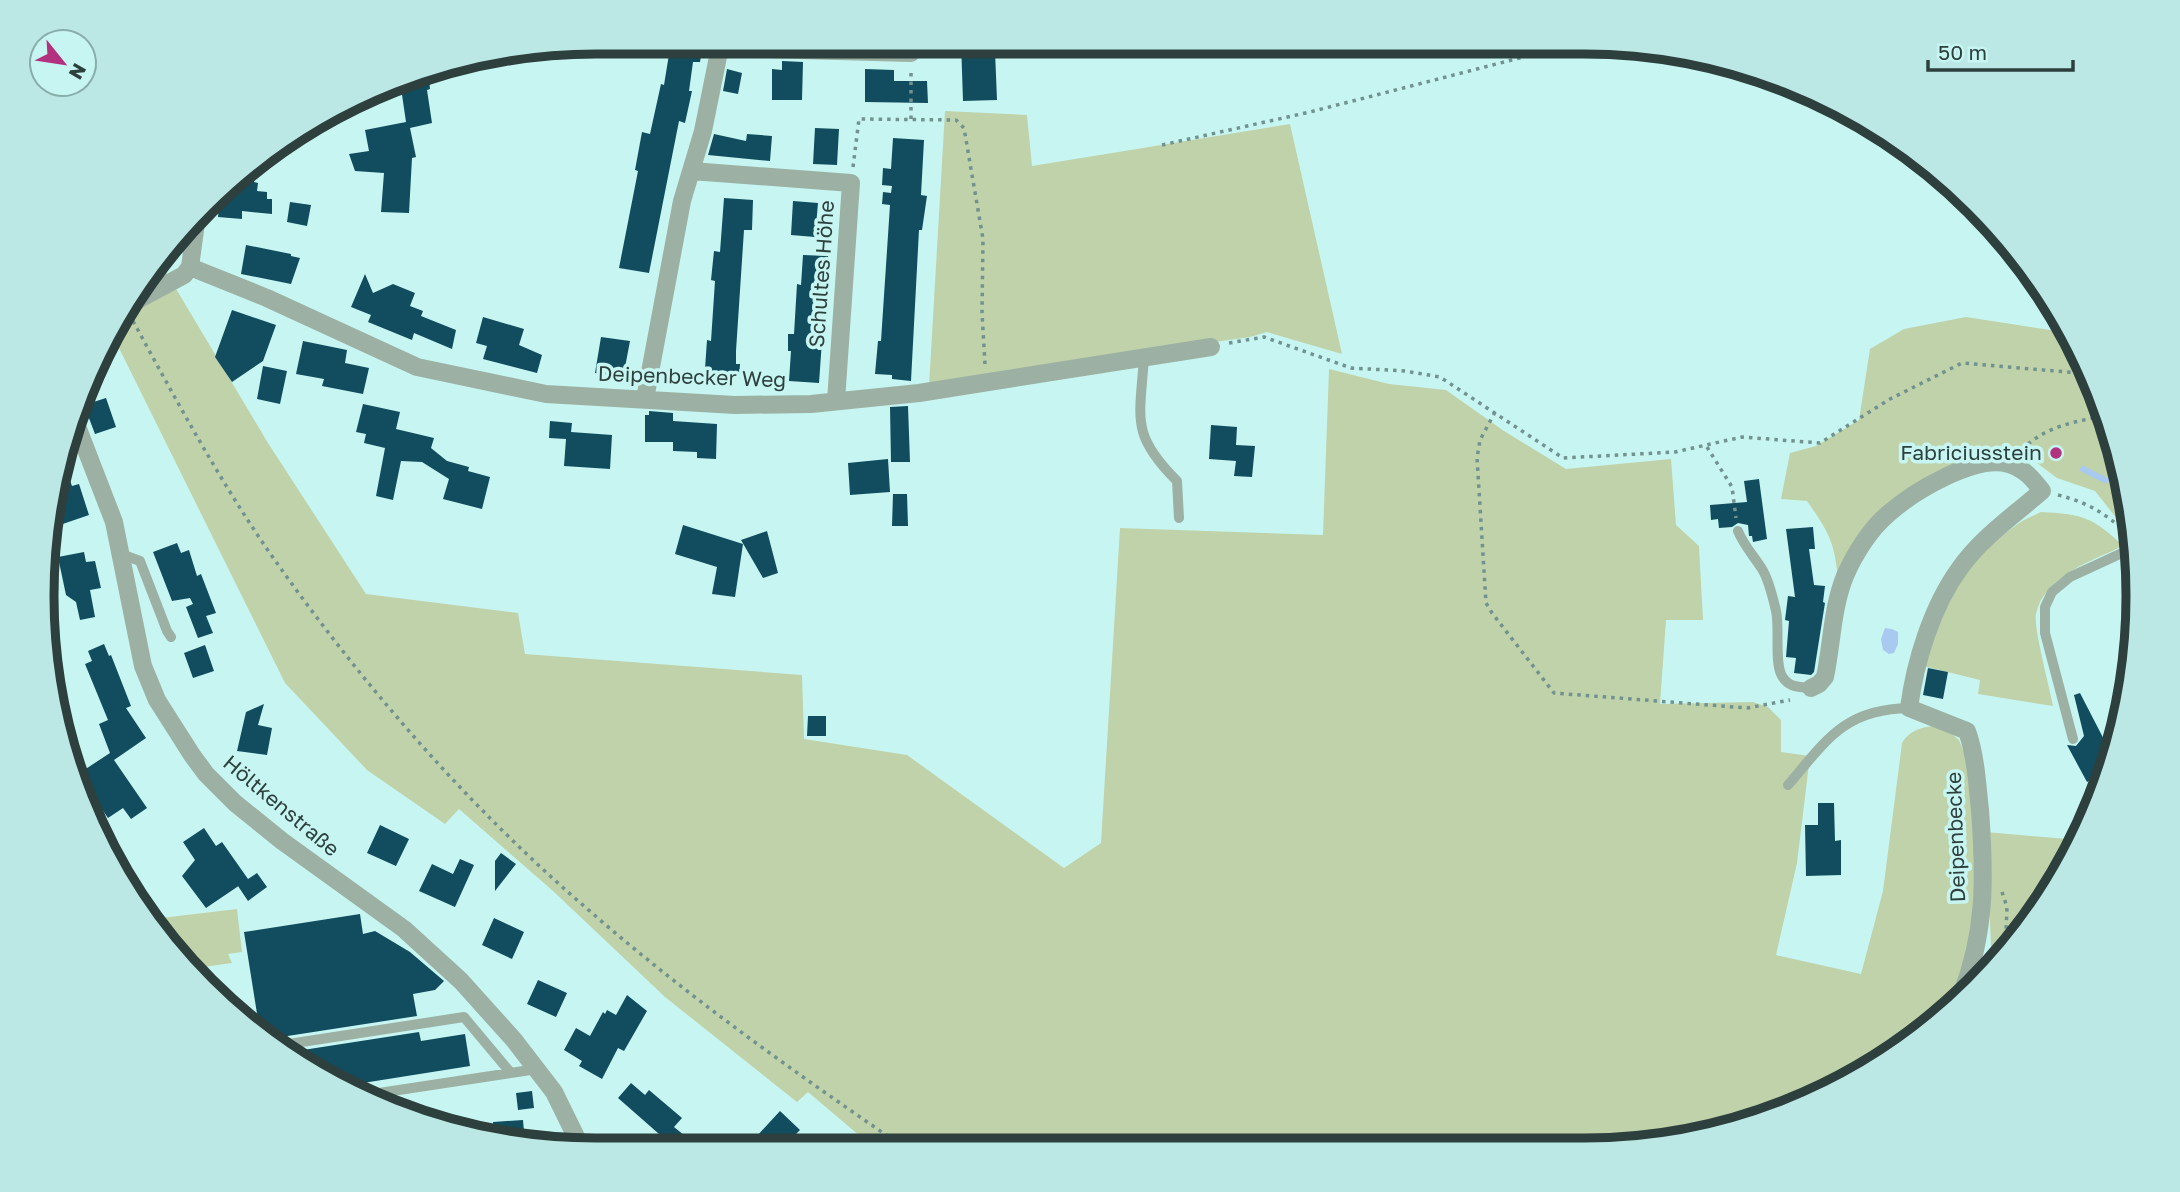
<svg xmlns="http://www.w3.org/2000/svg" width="2180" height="1192" font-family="'Golos Text',sans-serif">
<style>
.green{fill:#c0d2a9}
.water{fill:#a8c9f0}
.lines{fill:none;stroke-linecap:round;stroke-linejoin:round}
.stream{stroke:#a8c9f0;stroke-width:6}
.building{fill:#114d5f}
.path{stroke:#72928f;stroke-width:3.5;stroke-dasharray:3.5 5;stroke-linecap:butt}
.lane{stroke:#9cb1a4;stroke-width:10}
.street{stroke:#9cb1a4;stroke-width:18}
.poi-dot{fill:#b3327f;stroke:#c7f6f2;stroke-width:2.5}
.labels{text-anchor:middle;stroke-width:7;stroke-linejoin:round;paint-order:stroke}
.street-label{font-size:21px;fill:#2d403e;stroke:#c7f6f2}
.poi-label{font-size:21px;fill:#2d403e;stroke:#c7f6f2;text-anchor:end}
.rim{fill:none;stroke:#2d403e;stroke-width:9}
</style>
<rect width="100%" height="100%" fill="#c7f6f2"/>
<path class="green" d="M945,111L1027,115L1032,166L1290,124L1342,354L1267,332L1250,337L1102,358L929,386Z
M160,262L268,443L366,594L518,613L525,654L802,675L804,739L907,755L1064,868L1101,843L1120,528L1323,535L1329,369L1389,384L1446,390L1504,431L1566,469L1671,459L1676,525L1699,546L1703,620H1666L1660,704L1753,702L1768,707L1781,720V752L1810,756L1797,863L1776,955L1861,974L1883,891L1902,743C1911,728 1925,727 1941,725L1959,740L1969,764L1978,845L1970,947L1953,1003L1892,1056L1762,1120L1656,1145L874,1148L808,1092L797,1102L665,997L553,891L459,809L445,824L367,770L285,683L113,336L135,289Z
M1966,317L2070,333L2081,351L2119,452L2133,539L2095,491L2057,478L2029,457L1998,454L1971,457L1932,474L1886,506L1838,580C1835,542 1828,531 1807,501L1781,499L1790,453L1816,446L1859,420L1870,349L1904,329Z
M2041,512C2082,514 2093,517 2123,546C2092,561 2044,576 2036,614C2033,626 2050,689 2053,706L1978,694L1980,680L1923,666L1953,588L1986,547L2022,521Z
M1986,832L2079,840L2064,873L2000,962L1992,968Z
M237,909L242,952L228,954L232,963L189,969L180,962L153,919Z"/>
<path class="water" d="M2117,470H2122L2125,491L2105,480Z
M1885,628L1892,629L1898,632V644L1894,653L1889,654L1883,650L1881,639Z"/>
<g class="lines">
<path class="stream" d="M2083,469L2105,480"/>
</g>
<path class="building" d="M671,42H703L700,62H693L689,91H692L685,123L679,121L649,273L619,268L638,171L635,170L642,132L650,134L661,84L664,85Z
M961,42H990L989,50L995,51L997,100L963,101Z
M782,61L803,62L802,100H772V69L782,70Z
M727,69L742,73L738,94L723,91Z
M865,69L894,70V81H927L928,103L865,102Z
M428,70L430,89L427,90L432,123L410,128L416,157L412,158L409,213L381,212L384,173L355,171L349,154L369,151L365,130L406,122L400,81L418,72Z
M815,128L839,129L837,165L813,164Z
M714,134L746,141L747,134L772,136L770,161L708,155Z
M893,138L924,140L921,195L927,196L922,230H919L911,381L892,379V375L875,374L878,341H881L890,205L882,204L883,192L891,193L892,186L882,185L883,168L891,169Z
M257,159L254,182L258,183L257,191L267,192V199H272V214L242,211V219L218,217L220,197Z
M724,198L753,200L752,230H744L736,351V364H740L739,379L735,378L734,385L704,383L707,340L711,341L715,281L711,280L714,251L720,252Z
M793,201L818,203L815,237L791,235Z
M290,202L311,205L307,226L287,222Z
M246,245L291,254V256L300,258L291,284L241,274Z
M803,255L828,256L819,383L789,381L791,351H788V334H794L797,284L801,285Z
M365,274L373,293L393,284L415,293L410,306L423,311L421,316L456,330L452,349L414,333L412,340L368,322L371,315L351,307Z
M232,310L276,325L263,361L232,382L215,357Z
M483,317L524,329L519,345L542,355L537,373L483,359L487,346L476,343Z
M601,337L630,341L623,378L595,373Z
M303,341L347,350L345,363L369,368L363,394L322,386L324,379L296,374Z
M263,366L287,371L280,404L257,399Z
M106,398L116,427L95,434L84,405Z
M363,404L400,412L396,429L434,438L431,448L447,461L469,467L468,471L490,477L482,509L443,499L449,479L422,462L401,461L393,500L376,496L385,448L364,443L366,434L356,432Z
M908,406L910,462H891L890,407Z
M649,411L673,413V421L717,424L716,459L697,458V452L673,451V442H645V415H649Z
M550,421L572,423L571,432L612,435L610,469L564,466L566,439L549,438Z
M1211,425L1237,427L1236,445L1255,446L1252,477L1234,476L1236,461L1209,459Z
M61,455L72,486L79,484L89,515L54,527Z
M888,459L890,492L850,495L848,463Z
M1759,479L1767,539L1753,542L1752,536H1749L1748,525L1738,523L1732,527L1719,528L1718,519L1711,520L1710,505L1747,502L1744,481Z
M893,494H907L908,526H892Z
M683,525L743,544L735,597L712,594L717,567L675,554Z
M1813,527L1815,549H1809L1814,585L1825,586L1823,602L1825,603L1814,672L1811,675L1794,673L1796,658L1786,657L1789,621L1785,620L1788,596L1795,597L1786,529Z
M767,531L778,573L763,578L741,540Z
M177,543L181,553L189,550L197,576L201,574L216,613L206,616L213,633L198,638L186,607L193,604L190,598L172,601L153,552Z
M84,552L86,562L95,561L101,588L90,590L95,617L80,620L76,602L66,595L58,557Z
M104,644L109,656L111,655L131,706L126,708L146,738L114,760L147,808L131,819L123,808L108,818L78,774L110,753L99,724L108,720L85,664L92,661L88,651Z
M205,645L214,671L193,678L184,653Z
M1928,668L1948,672L1943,699L1923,695Z
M2080,693L2113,757L2110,770L2087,782L2067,745L2076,746L2084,736L2074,695Z
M264,704L258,725L272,728L267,755L237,751L246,712Z
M808,716H826V736H807Z
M1818,803H1834L1835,841L1841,840V875L1806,876L1805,825H1818Z
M380,825L409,839L396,866L367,853Z
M204,828L216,846L222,842L248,879L257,873L267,887L248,901L238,886L240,885L206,908L182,876L195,860L183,842Z
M501,853L516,864L495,891V861Z
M460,859L474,865L455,907L419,891L432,864L453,874Z
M360,914L363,934L375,931L410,952L444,981L435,990L413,994L417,1016L281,1037L276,1040L259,1026L244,932Z
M494,918L524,932L512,959L482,945Z
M538,980L567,993L556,1017L527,1004Z
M627,995L647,1011L624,1051L618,1048L602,1079L579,1066L582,1061L564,1050L576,1028L590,1036L603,1012L605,1014L607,1010L616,1015Z
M419,1032L421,1041L465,1034L470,1066L344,1086L319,1076L290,1052Z
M631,1083L645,1095L649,1090L682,1118L674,1127L700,1148H675L618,1098Z
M532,1091L534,1108L518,1110L516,1093Z
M780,1111L800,1130L792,1138L802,1148H768L756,1137Z
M523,1120L525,1143L495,1138L493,1122Z"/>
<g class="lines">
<path class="path" d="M911,119V69
M1162,145L1310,112L1578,43
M853,167L859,119L956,120L964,128L983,239L982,313L985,364
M133,321C175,398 217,476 267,549C360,682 468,807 592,913C691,999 797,1074 905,1148
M1229,343L1264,337L1351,368L1405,371L1440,377L1563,458L1675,452L1742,437L1820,443L1890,399L1962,363L2090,374
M1495,412L1480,440L1477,458L1486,603L1492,613L1554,693L1747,708L1790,700
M1707,447L1732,487L1736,518
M2022,450C2043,427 2076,421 2105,416
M2058,495C2089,503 2105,513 2129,535
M2002,892L2007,907L2005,955"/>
<path class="lane" d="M1144,357C1140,419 1130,434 1177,481L1179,518
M1738,531C1744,546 1754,556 1762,569C1769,580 1773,598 1776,611C1780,628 1774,663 1782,676C1789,688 1799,687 1811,688
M121,554L140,561L167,631L171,637
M2073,739L2045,633V607L2052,592L2070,577L2135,547
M1788,785C1826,741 1844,709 1909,708
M282,1045L464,1017L510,1072
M366,1095L537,1069"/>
<path class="street" d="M720,48L911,53V42
M691,171L703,131L721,42
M190,267L267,298L417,367L546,394L735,405L811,404L919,393L1211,347
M128,305L184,275L190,267L196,223
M645,399L682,201L691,171L851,183L836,401
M75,421L114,522L143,666L157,700L192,755L206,774L235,803L282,841L404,929L461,981L514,1040L554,1092L582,1149
M1811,688L1819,684L1825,677C1832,644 1832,608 1845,576C1854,555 1870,529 1888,514C1913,492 1975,454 2009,464C2025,469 2033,479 2042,491C2014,515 1981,538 1960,568C1932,606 1915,662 1909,708L1967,731C1976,757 1977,783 1980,810C1985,878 1986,932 1961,996"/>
</g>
<circle class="poi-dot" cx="2056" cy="453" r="7"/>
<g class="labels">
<g class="street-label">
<text transform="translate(822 274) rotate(-86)" y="7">Schultes Höhe</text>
<text transform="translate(692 377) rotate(2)" y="7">Deipenbecker Weg</text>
<text transform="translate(281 806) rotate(40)" y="7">Höltkenstraße</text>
<text transform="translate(1956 837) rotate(-92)" y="7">Deipenbecke</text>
</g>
<g class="poi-label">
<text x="2042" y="460">Fabriciusstein</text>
</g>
</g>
<path d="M0 0H2180V1192H0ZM596 54H1584A542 542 0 0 1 2126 596V596A542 542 0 0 1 1584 1138H596A542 542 0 0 1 54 596V596A542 542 0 0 1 596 54Z" fill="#bbe7e4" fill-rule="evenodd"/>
<path class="rim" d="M596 54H1584A542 542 0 0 1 2126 596V596A542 542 0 0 1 1584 1138H596A542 542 0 0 1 54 596V596A542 542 0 0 1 596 54Z"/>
<g transform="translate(63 63) rotate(120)"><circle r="33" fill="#c7f6f2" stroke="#89adaa" stroke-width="2"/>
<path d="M0-5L12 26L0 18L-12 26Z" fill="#b3327f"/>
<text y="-10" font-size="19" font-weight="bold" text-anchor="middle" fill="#2d403e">N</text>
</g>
<path d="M1928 60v10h145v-10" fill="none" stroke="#2d403e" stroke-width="3.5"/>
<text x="1938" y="60" font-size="21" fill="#2d403e" stroke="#c7f6f2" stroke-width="5" paint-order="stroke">50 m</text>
</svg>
